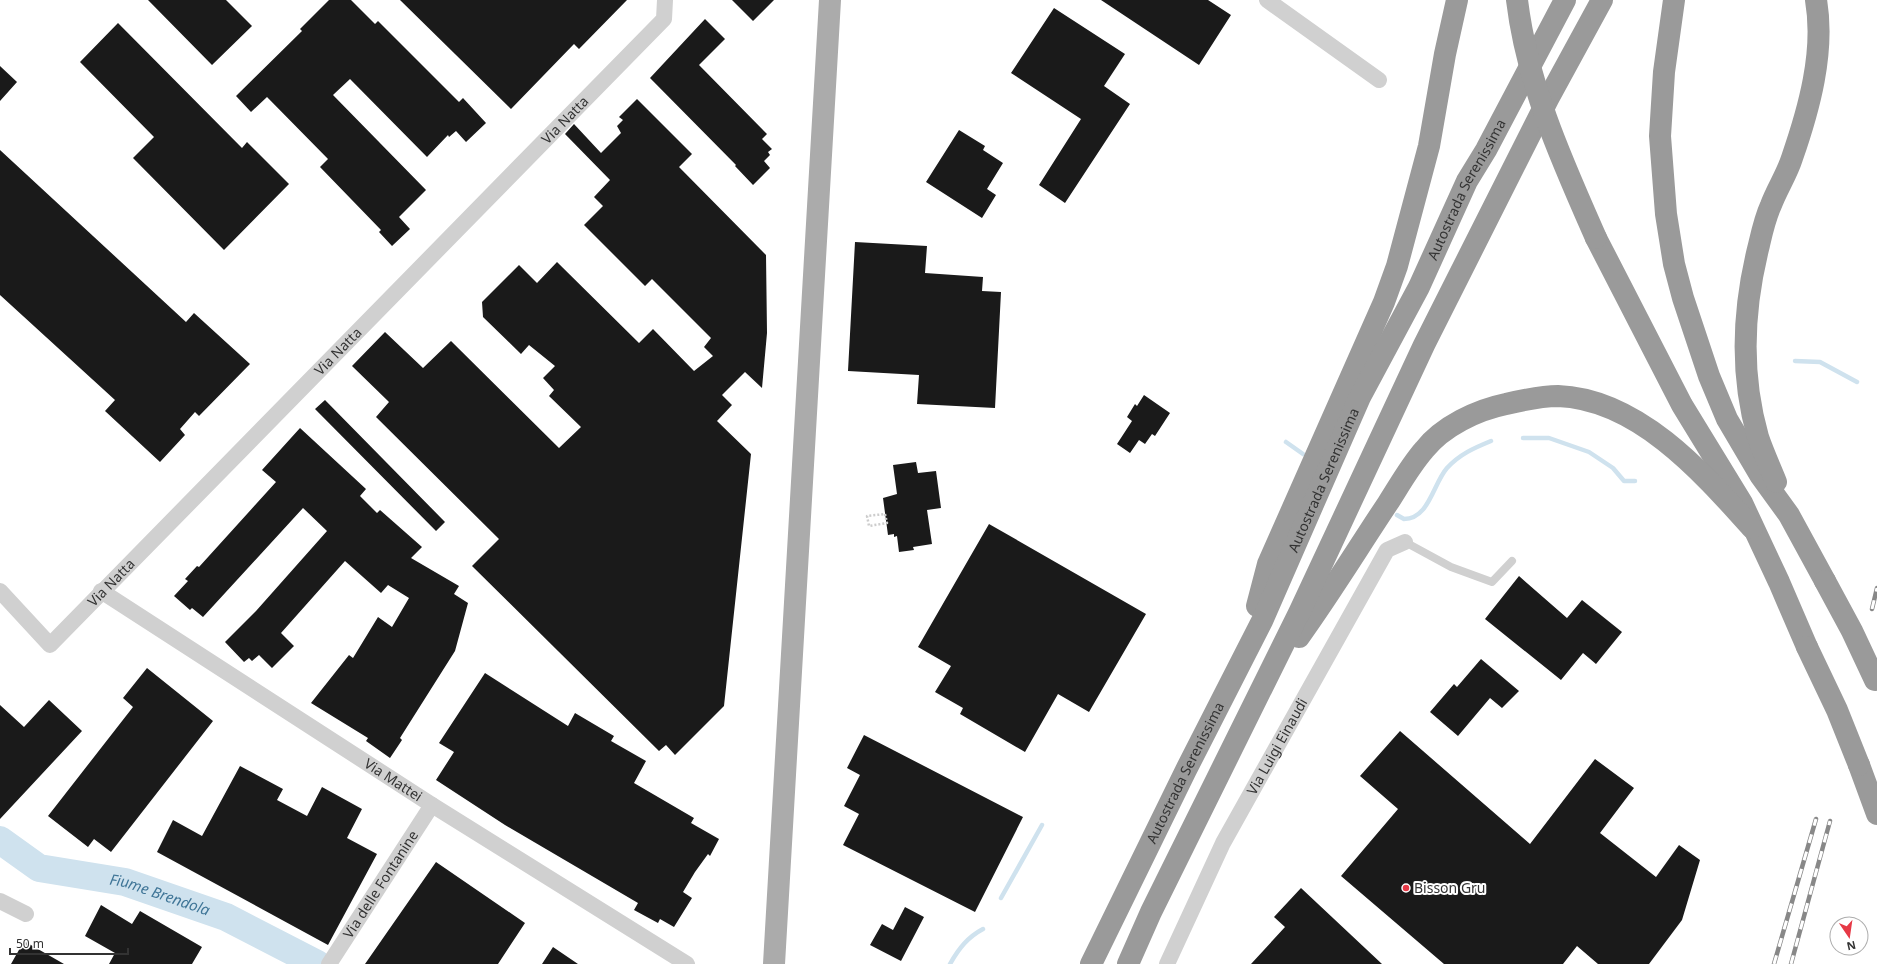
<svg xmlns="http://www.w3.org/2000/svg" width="1877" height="964" font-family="'Noto Sans',sans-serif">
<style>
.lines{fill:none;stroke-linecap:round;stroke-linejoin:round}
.stream{stroke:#cfe2ee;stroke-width:4.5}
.river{stroke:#cfe2ee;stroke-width:28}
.building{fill:#1a1a1a}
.path{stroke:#cdcdcd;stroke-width:2.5;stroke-dasharray:2 2;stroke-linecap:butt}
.lane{stroke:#d0d0d0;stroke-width:8}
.street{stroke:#d0d0d0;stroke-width:16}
.primary{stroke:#ababab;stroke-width:22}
.highway{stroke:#9a9a9a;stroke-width:22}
.rail-casing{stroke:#888;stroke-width:4.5}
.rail{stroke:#fff;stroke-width:3;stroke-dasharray:9;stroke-linecap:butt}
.highway-bridge{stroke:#9a9a9a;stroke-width:22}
.poi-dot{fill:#e63946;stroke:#fff;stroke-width:1.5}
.labels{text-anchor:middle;stroke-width:4;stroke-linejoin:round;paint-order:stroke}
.street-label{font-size:14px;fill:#333;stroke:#fff}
.poi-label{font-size:14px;fill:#333;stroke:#fff;text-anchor:start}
.water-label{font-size:15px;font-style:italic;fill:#3f7597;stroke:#fff}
</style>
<rect width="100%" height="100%" fill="#fff"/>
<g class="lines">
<path class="stream" d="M1795,361L1820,362L1857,382
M1523,438H1549L1589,452L1613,468L1624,481H1635
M1286,442L1303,454
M1397,515L1404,519C1429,519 1433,484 1447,468C1460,454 1474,448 1491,441
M1001,898L1042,825
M950,964C959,948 968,937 983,929"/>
<path class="river" id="s1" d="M0,840L39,868L125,882L226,917L317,964"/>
</g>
<path class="building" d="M148,0H226L252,26L212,65Z
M329,0H351L375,24L378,21L459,102L463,98L486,123L466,142L456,131L449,137L448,135L427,157L350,79L333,95L426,190L399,217L410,229L392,246L379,232L381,230L320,167L328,159L267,97L251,112L236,96L302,31L300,29Z
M400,0H627L579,49L574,44L511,109Z
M732,0H774L753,21Z
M1101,0H1208L1231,15L1199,65Z
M1054,8L1125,54L1104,86L1130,104L1065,203L1039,185L1081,119L1011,73Z
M705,19L725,39L699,65L767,134L762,139L772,149L768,152L770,155L764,161L770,168L753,185L735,166L736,165L650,78Z
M118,23L242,148L247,142L289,184L224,250L133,158L154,137L80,62Z
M0,66L17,82L0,101Z
M637,99L692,154L679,167L766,255L767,333L762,388L745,372L722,395L732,405L717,421L751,454L724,706L675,755L666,745L659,751L472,566L499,539L376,417L389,402L352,366L385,332L423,368L451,341L559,448L581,427L549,396L554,390L543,378L555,366L529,345L521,354L483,317L482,302L519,265L537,283L557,262L639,343L653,329L694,371L713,356L704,347L711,338L652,279L645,286L584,225L603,206L594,197L610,180L565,134L574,124L601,153L621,133L617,126L623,120L619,117Z
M959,130L985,146L983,150L1003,163L987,189L996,195L982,218L926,182Z
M0,150L186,322L194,313L250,364L199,416L195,412L180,429L185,435L160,462L105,411L115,400L0,295Z
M855,242L927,246L925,273L983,277L982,291L1001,292L995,408L917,404L919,375L848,371Z
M1144,395L1170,413L1155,436L1152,434L1145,444L1139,440L1130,453L1117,444L1132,421L1127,417L1135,404L1137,406Z
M325,400L445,522L436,531L315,409Z
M300,428L366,489L360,496L377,513L380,510L422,547L411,558L459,586L454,594L468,603L455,651L400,738L402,740L390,758L366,741L368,738L311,703L349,655L353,658L378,617L392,627L409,598L388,585L381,593L345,561L281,633L294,646L272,668L259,655L252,661L249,658L244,662L225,642L256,611L327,531L303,508L203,617L192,608L190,610L174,596L188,581L185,579L197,566L199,567L276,482L262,470Z
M916,462L918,473L936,471L941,508L927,510L932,544L913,547L914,550L899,552L897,536L894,537V534L888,535L883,498L897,494L893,465Z
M989,524L1146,614L1089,712L1058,694L1025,752L960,714L963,708L935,692L951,666L918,647Z
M1519,576L1567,618L1582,600L1622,632L1596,664L1583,653L1561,680L1485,619Z
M1481,659L1519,691L1502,708L1490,698L1458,736L1430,712L1454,684L1457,687Z
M147,668L213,721L111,852L94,839L88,847L48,816L133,707L123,698Z
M485,673L568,726L575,713L614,736L611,741L646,761L634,783L694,818L691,823L719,839L710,856L708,854L695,872L683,892L692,898L674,927L660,919L658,923L634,910L638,903L505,825L436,780L454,752L439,743Z
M49,700L82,731L0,819V705L24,727Z
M1400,731L1530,844L1595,759L1634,788L1600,833L1656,877L1679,845L1700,860L1682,920L1649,964H1598L1577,946L1563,964H1444L1341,876L1398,809L1360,776Z
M864,735L1023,817L975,912L843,845L859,814L844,806L860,775L847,768Z
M240,766L283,789L277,800L307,816L322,787L362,809L347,838L377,854L328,945L157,852L173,820L202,836Z
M436,862L525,923L498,964H365Z
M1301,888L1382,964H1251L1285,927L1274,917Z
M101,905L132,924L140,911L202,947L192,964H109L115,953L85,936Z
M905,907L924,917L901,961L870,945L882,924L893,930Z
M24,941L64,964H11Z
M553,947L578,964H542Z"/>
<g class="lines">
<path class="path" d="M885,514L887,523L869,526L867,516Z"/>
<path class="lane" d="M1405,542L1451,567L1492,582L1512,561"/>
<g class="street">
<path d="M1267,0L1379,80"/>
<path id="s2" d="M0,591L50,645L664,19L665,0"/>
<path id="s3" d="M101,591L432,805L687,964"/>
<path d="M0,901L26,914"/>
<path id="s4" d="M329,964L432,805"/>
<path id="s5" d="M1167,964L1223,843L1387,550L1405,542"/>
</g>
<path class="primary" d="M774,964L830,0"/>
<g class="highway">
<path d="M1674,0L1664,72L1660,136L1666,214L1674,264L1683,298L1709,376L1727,419L1760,475L1789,515L1825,581"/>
<path d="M1596,238L1682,405L1742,503L1779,582L1807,647"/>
<path d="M1776,482C1770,467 1763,452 1758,437C1740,374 1743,308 1759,245C1762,232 1765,218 1771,205C1777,189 1787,174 1792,158C1809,109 1825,52 1816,0"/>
<path d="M1257,606L1268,564L1384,302L1397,266L1429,146L1445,54L1457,0"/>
<path d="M1299,637C1330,594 1358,548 1388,503C1399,486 1410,466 1424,450C1443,426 1477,410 1506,404C1523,400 1541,396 1558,396C1638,399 1702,472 1752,528"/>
<path d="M1859,765L1877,814"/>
<path id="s6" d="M1091,964L1186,770L1262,621L1360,397L1419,287L1467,181L1486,150L1565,0"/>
<path d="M1128,964L1151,912L1299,613L1424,345L1548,99L1602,0"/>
</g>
<g class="rail-casing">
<path id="rail" d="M1872,609L1877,588
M1774,964L1816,819
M1791,964L1830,821"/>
</g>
<use href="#rail" class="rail"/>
<path class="highway-bridge" d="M1517,0C1527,84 1562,161 1596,238
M1825,581L1852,631L1875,680
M1807,647L1837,710L1859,765"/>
</g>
<circle class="poi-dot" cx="1406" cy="888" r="4"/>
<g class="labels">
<g class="street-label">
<text dy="5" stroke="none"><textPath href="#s2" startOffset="809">Via Natta</textPath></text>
<text dy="5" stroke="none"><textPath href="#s6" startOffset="861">Autostrada Serenissima</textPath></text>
<text dy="5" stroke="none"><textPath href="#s2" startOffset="485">Via Natta</textPath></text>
<text dy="5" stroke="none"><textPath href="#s6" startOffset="537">Autostrada Serenissima</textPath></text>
<text dy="5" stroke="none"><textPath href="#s2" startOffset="161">Via Natta</textPath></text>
<text dy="5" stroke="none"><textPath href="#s5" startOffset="244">Via Luigi Einaudi</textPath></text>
<text dy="5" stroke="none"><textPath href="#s6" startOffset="213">Autostrada Serenissima</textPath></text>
<text dy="5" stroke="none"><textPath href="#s3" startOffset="348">Via Mattei</textPath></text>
<text dy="5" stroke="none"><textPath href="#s4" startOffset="95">Via delle Fontanine</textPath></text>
</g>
<g class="poi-label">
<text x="1414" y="893">Bisson Gru</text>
</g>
<g class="water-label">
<text dy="5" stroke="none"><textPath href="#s1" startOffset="172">Fiume Brendola</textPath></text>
</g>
</g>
<g transform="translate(1849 936) rotate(167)"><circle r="19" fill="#ffffff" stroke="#adadad"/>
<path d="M0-3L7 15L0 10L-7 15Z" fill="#e63946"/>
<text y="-6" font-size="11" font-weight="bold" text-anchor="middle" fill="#333333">N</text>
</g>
<path d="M10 948v6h118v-6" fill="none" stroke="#333333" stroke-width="2"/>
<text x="16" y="948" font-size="12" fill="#333333" stroke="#ffffff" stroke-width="3" paint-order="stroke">50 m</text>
</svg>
